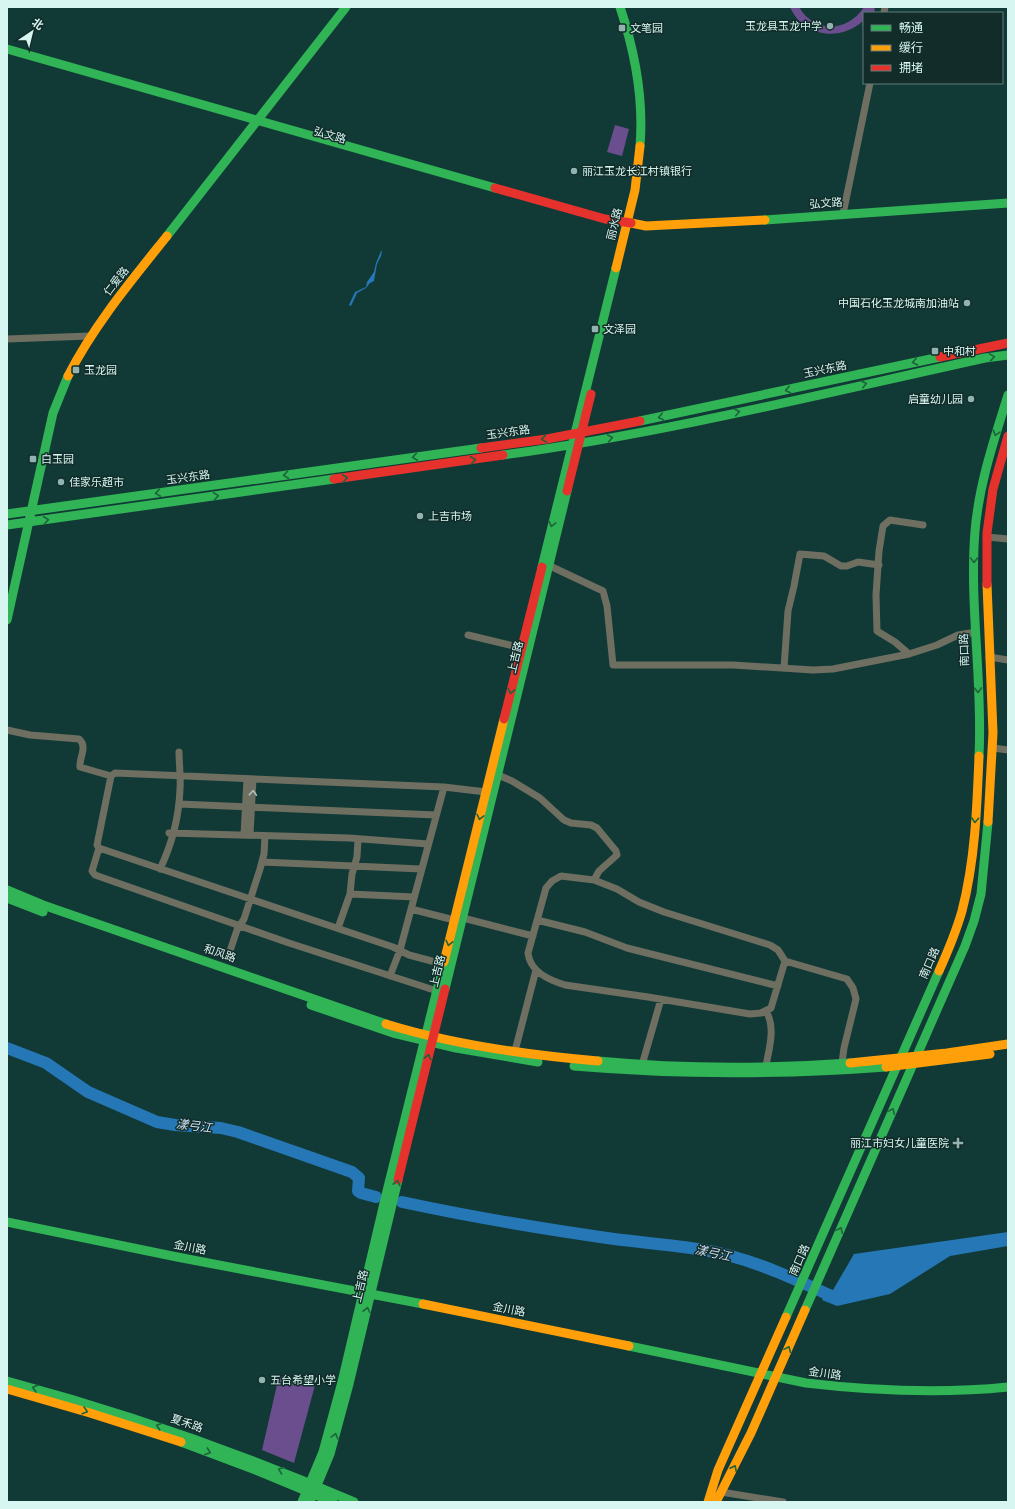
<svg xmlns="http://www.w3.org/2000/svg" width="1015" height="1509" font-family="Manrope,'Noto Sans SC',sans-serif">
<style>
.green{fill:#6a4e8d}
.water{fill:#2577b5}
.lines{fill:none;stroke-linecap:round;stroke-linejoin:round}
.river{stroke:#2577b5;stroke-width:12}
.street{stroke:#6e6e61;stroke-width:7}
.fast{stroke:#30b455;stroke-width:9}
.slow{stroke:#ff9f0a;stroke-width:9}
.jam{stroke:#e5322d;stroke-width:9}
.oneway{stroke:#1e623b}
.oneway2{stroke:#adc0b8}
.poi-dot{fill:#92b4b1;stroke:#122c29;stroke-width:1.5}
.labels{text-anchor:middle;stroke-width:3;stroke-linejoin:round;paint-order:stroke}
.poi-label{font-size:11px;fill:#d7f6f2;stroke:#122c29;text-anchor:start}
.street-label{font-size:11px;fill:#d7f6f2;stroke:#122c29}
.water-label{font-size:12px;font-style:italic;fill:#cee1f4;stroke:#122c29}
</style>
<rect width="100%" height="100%" fill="#113a37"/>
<path class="green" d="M790,7H799C815,34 848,32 864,7H875L874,13H864V26H862L863,21C840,42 803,37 790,7Z
M615,125L629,129L622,156L607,152Z
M279,1376L315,1385L294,1463L262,1450Z"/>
<path class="water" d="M381,251H382L381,256L377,264L374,281L370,283L366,288L357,293L351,306L349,305L355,292L366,287L367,282L374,272L376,263Z
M1008,1232V1246L950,1256L890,1294L837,1306L822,1300L827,1288L833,1290L854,1254Z"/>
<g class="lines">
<path class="river" d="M7,1048L46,1063L88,1092L157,1122L175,1125L221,1128L238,1132L352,1172L359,1178L358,1191L361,1193L376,1197
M402,1202C472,1217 543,1229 614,1239C653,1244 693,1246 731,1256C768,1266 803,1283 838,1299L839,1298"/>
<path class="street" d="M884,13L885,7
M843,214L870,83
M7,339L90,336
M987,537L1008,539
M550,566L603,591L607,606L613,665H733L813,670L833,669L909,654L937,645L958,635L976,632
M468,635L522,648
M909,654L895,642L877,631L876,595L879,551L883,526L890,520L923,525
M989,657L1008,660
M784,668L788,611L794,586L800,554L824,556L841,566H847L858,562L879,565
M7,730L30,735L79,739C88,746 79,758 80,767L111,776
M993,748L1008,750
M498,775L512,781L540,798L564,820L571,823L591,825L597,828L616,851L617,855L599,871L594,880
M179,804L436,815
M169,833L349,838L428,844
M244,835L247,779
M250,835L253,779
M99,848L393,947L409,955L443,964
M262,862L421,869
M160,869C172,844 179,816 180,789C181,777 179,764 179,752
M350,894L414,897
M411,909L454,920
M463,918L533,936
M537,920L585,932L627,948L778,986
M338,928L350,894L352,874L357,857L358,839
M228,957L237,930L244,919L260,869L264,854L265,836
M785,961L771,1008L761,1013L750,1014L648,997L565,985C549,980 530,972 528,953L546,888L552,881L561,876L594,880L617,889L639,902L664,912L770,945L778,950L785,961L847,979L853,988L856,999L844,1048L842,1063
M390,976L400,950L444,787
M437,991L289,943L95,875L92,871L99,848L97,845L111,776L115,773L444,787L486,792
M766,1011C776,1028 769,1048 766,1066
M515,1051L536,970
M642,1065L661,999
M721,1492L783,1502"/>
<path class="fast" d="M620,7C635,52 644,98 640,146
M7,49L495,188
M765,220L1008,203
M167,236L346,7
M640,421L940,357
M503,455C665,433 825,393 985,358L1008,355
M7,514L481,448
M7,525L334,479
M542,567L616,268
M7,620L53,413L68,376
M979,756C983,681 969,606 975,531C979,484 994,440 1008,395
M7,890L43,905L386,1024
M7,898L43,912
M445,989L567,491
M311,1005L393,1033L456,1048L538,1062
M598,1061C682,1069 766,1069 850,1063
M574,1066C680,1075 780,1075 886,1067
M7,1222L177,1257L423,1304
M805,1310L965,946L974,921L981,894L988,822
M786,1317L939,971
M629,1346L806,1383C874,1391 940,1394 1008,1387
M7,1381C126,1413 241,1453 354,1502
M181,1442L253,1469L333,1502
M302,1502L323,1452L342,1382L385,1199L444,962
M310,1502L330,1454L349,1384L398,1180"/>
<path class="slow" d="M631,223L646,226L765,220
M616,268L635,190L640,146
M68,376C94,325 131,281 167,236
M987,584L993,733L988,822
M444,962L504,719
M939,971C948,951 956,932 962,911C975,861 977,808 979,756
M386,1024C454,1045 527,1055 598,1061
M850,1063L947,1053L1008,1044
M886,1067L990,1054
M423,1304L629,1346
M7,1389L90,1413L181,1442
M708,1502L718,1470L786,1317
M716,1502L751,1433L805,1310"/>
<path class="jam" d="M495,188L605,219L631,223
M940,357L1008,343
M481,448L547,439L640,421
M334,479L503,455
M567,491L591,394
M987,584V533L993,489L1008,436
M504,719L542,567
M398,1180L445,989"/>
</g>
<defs><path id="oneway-chevron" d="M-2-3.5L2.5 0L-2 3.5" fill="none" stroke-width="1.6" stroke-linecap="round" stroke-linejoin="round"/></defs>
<g class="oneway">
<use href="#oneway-chevron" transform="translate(992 357) rotate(-9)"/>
<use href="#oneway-chevron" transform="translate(915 362) rotate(168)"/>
<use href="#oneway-chevron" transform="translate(864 384) rotate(-12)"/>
<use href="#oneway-chevron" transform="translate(788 390) rotate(167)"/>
<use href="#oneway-chevron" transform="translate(737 412) rotate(-12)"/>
<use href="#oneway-chevron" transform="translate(661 417) rotate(169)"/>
<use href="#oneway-chevron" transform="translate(996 433) rotate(107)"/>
<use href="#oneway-chevron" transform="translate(610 438) rotate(-10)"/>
<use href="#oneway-chevron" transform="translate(544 439) rotate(171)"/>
<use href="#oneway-chevron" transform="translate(415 457) rotate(172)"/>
<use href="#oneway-chevron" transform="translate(473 460) rotate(-8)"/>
<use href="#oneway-chevron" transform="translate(286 475) rotate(172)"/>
<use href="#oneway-chevron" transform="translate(345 478) rotate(-8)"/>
<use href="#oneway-chevron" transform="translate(158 493) rotate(172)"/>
<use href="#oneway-chevron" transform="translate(216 496) rotate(-8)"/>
<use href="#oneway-chevron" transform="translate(46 520) rotate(-8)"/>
<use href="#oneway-chevron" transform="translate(552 524) rotate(104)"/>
<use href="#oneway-chevron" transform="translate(974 560) rotate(92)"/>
<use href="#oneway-chevron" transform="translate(978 690) rotate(88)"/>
<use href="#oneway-chevron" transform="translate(511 691) rotate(104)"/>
<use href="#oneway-chevron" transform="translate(480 817) rotate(104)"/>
<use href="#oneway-chevron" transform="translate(975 820) rotate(94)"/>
<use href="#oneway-chevron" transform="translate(449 943) rotate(104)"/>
<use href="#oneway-chevron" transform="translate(428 1057) rotate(-76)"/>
<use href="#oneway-chevron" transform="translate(892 1111) rotate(-66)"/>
<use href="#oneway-chevron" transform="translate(397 1183) rotate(-76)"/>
<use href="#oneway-chevron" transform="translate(840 1230) rotate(-66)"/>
<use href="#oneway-chevron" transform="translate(367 1310) rotate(-77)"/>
<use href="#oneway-chevron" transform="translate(788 1349) rotate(-66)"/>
<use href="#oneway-chevron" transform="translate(35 1388) rotate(-164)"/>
<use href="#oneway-chevron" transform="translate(85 1411) rotate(16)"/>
<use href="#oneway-chevron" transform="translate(159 1426) rotate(-161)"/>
<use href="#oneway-chevron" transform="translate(335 1436) rotate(-75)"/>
<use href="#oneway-chevron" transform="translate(208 1452) rotate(20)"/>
<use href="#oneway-chevron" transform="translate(734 1468) rotate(-63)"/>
<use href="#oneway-chevron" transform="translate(281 1470) rotate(-159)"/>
</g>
<use class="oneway2" href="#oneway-chevron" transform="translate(253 793) rotate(-87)"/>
<g class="poi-dot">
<circle cx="830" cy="26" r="4"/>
<rect x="618" y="24" width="8" height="8" rx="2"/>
<circle cx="574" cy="171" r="4"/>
<circle cx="967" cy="303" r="4"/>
<rect x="591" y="325" width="8" height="8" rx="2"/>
<rect x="931" y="347" width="8" height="8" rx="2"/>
<rect x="72" y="366" width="8" height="8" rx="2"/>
<circle cx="971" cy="399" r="4"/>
<rect x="29" y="455" width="8" height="8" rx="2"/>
<circle cx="61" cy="482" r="4"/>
<circle cx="420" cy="516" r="4"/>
<path d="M956 1137h4v4h4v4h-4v4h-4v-4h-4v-4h4z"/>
<circle cx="262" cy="1380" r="4"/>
</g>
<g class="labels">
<g class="poi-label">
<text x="822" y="30" text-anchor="end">玉龙县玉龙中学</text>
<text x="630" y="32">文笔园</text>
<text x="582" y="175">丽江玉龙长江村镇银行</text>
<text x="959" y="307" text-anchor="end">中国石化玉龙城南加油站</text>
<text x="603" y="333">文泽园</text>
<text x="943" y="355">中和村</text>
<text x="84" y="374">玉龙园</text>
<text x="963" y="403" text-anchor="end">启童幼儿园</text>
<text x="41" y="463">白玉园</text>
<text x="69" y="486">佳家乐超市</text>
<text x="428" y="520">上吉市场</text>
<text x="949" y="1147" text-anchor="end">丽江市妇女儿童医院</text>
<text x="270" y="1384">五台希望小学</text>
</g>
<g class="street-label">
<text transform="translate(330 135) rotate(16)" y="4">弘文路</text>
<text transform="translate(826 203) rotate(-4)" y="4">弘文路</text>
<text transform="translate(614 224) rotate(-76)" y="4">丽水路</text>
<text transform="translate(116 281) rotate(-52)" y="4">仁爱路</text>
<text transform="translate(825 369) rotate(-12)" y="4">玉兴东路</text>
<text transform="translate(508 432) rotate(-8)" y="4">玉兴东路</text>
<text transform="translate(188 477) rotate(-8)" y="4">玉兴东路</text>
<text transform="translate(964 650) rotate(-92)" y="4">南口路</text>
<text transform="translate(515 657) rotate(-76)" y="4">上吉路</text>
<text transform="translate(220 953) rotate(19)" y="4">和风路</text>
<text transform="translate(929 963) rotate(-66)" y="4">南口路</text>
<text transform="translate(437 971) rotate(-76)" y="4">上吉路</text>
<text transform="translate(190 1247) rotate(11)" y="4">金川路</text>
<text transform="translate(799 1260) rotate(-66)" y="4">南口路</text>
<text transform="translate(360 1286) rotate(-77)" y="4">上吉路</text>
<text transform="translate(509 1309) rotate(11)" y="4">金川路</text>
<text transform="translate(825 1373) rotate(8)" y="4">金川路</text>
<text transform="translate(187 1423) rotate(19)" y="4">夏禾路</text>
</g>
<g class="water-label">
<text transform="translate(194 1126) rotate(7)" y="4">漾弓江</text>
<text transform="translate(713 1253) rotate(12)" y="4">漾弓江</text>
</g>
</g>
<rect width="1015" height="1509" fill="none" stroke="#d7f6f2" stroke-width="16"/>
<rect x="863" y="12" width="140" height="72" fill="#122c29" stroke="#617d79"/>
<rect x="871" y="25" width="20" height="6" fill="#30b455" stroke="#617d79"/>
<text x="899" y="32" font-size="12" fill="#d7f6f2">畅通</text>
<rect x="871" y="45" width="20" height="6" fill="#ff9f0a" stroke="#617d79"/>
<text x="899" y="52" font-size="12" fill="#d7f6f2">缓行</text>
<rect x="871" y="65" width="20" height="6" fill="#e5322d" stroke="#617d79"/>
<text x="899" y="72" font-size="12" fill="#d7f6f2">拥堵</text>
<g transform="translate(32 32) rotate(35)" stroke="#122c29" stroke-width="3" paint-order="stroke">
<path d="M0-3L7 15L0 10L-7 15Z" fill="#d7f6f2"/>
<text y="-6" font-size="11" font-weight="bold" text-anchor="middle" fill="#d7f6f2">北</text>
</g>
</svg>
